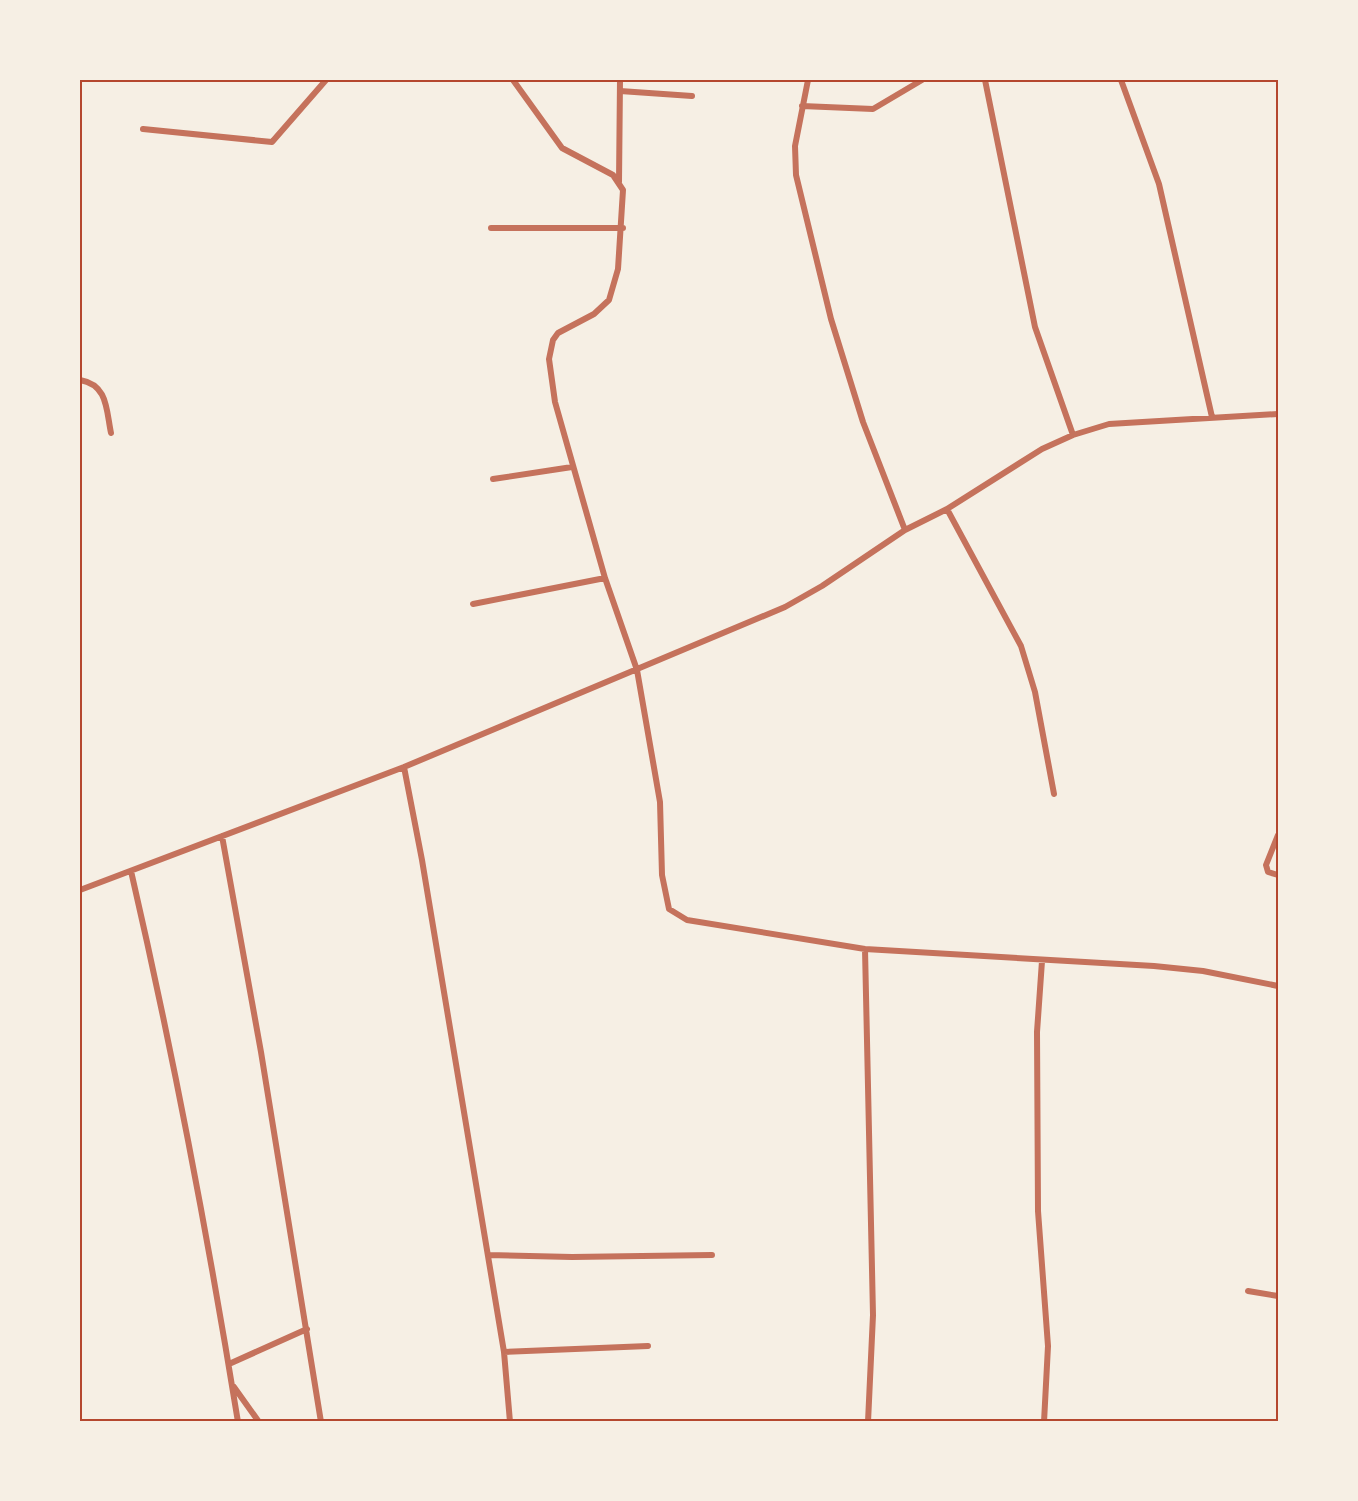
<svg xmlns="http://www.w3.org/2000/svg" width="1358" height="1501" font-family="'Roboto Serif',serif">
<style>
.lines{fill:none;stroke-linecap:round;stroke-linejoin:round}
.minor{stroke:#c5725c;stroke-width:6}
.neatline{fill:none;stroke:#b5482f;stroke-width:2}
</style>
<rect width="100%" height="100%" fill="#f6efe4"/>
<g class="lines">
<path class="minor" d="M513,80L562,148L613,175L623,190L618,269L609,300L594,314L558,333L553,340L549,359L555,402L605,578L637,670L660,802L662,875L669,909L687,920L865,949L1154,966L1203,971L1278,986
M808,80L795,146L796,175L831,319L863,422L905,530
M985,80L1035,327L1073,435
M1121,80L1159,184L1212,417
M620,91L692,96
M802,106L873,109L922,80
M143,129L272,142L326,80
M619,182L620,80
M491,228H623
M80,380C108,385 106,409 111,433
M493,479L572,467
M947,509L1021,646L1035,692L1054,794
M473,604L605,578
M404,767L422,860L504,1352L510,1422
M1278,835L1266,865L1268,872L1278,875
M222,836L261,1052L321,1422
M131,871C173,1053 208,1237 238,1422
M80,890L404,767L785,607L822,586L905,530L947,509L1042,449L1073,435L1109,424L1278,414
M865,949L873,1315L868,1422
M1042,961L1037,1032L1038,1211L1048,1346L1044,1422
M488,1255L572,1257L712,1255
M1248,1291L1278,1296
M504,1352L648,1346
M229,1364L307,1329
M234,1387L259,1422"/>
</g>
<rect width="1358" height="1501" fill="none" stroke="#f6efe4" stroke-width="162"/>
<rect x="81" y="81" width="1196" height="1339" class="neatline"/>
</svg>
